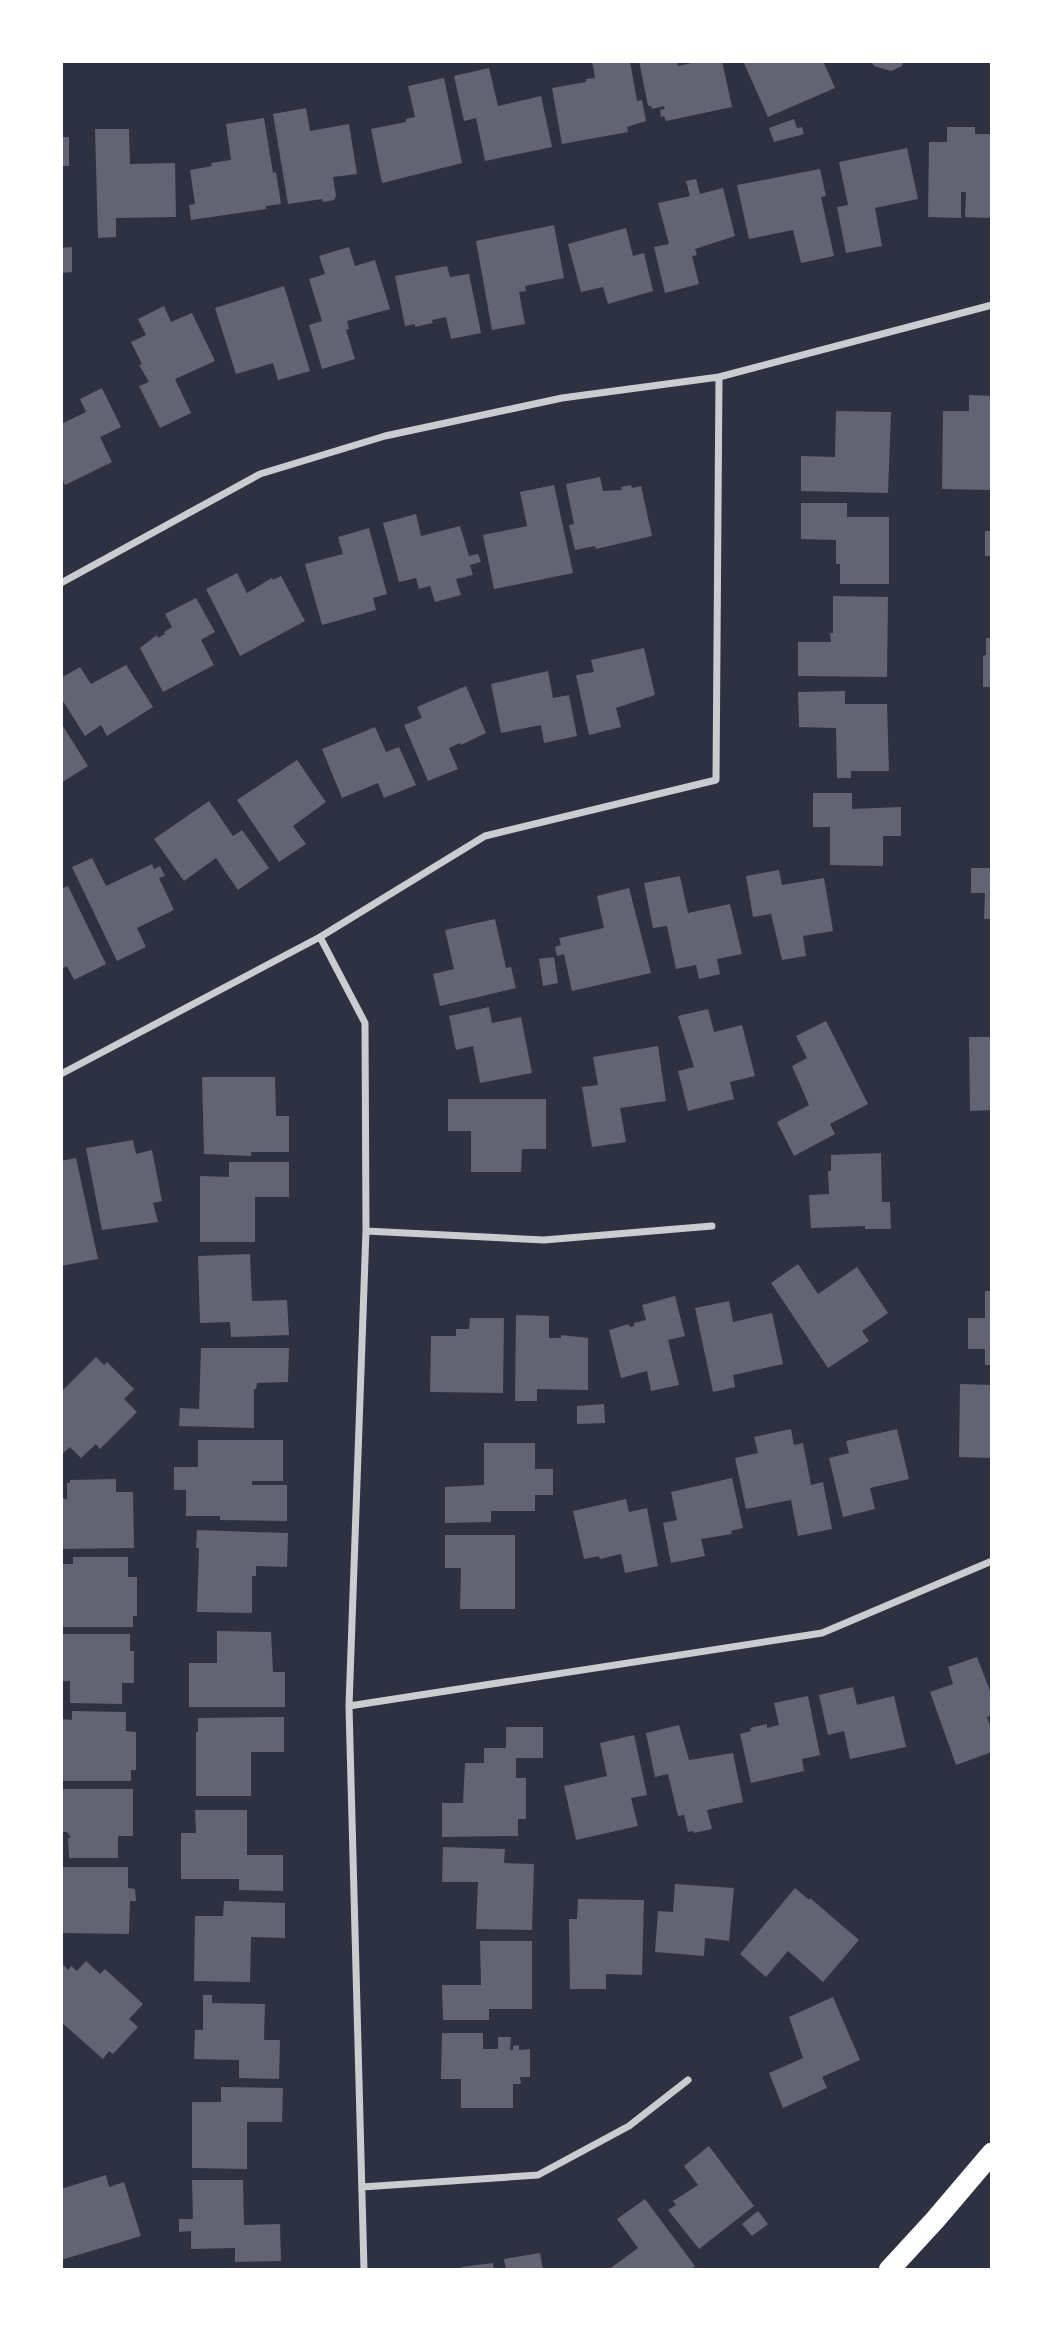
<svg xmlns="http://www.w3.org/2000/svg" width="1053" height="2331" font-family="'Space Grotesk',sans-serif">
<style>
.building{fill:#626471}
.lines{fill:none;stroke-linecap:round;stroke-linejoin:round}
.minor{stroke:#caccd0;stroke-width:7}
.motorway{stroke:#fff;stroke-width:21}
</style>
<rect width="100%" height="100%" fill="#2d3142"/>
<path class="building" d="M592,61H630L637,101L642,100L646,121L627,127L628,132L562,144L552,88L586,82V79L595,78Z
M639,61H677L678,66L700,61H722L732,107L666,121L664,116L661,117L660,110L665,109L664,106L652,109L651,106H648Z
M743,61H823L835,88L768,117Z
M871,61H903L902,66L891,71L874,66Z
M489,68L498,106L541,96L552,147L485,161L476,118L464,121L454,76Z
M444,78L462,163L382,183L371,129L406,122V119L415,117L408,86Z
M306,108L310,131L349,124L357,174L333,177L336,196L334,200L323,202L322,199L288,204L273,114Z
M264,118L273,173L276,172L281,204L266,206V209L191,220L189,205L195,204L190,170L212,166L211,163L231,160L226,124Z
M794,119L797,128L802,127L804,134L774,142L769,128Z
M947,127H975V134H992V218L965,217L966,192H961V218L928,217L929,142H947Z
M95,129H129L130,164L175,163L176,217L116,218V237L98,238Z
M61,137H69V166H61Z
M907,148L918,199L875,208L882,246L846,253L837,207L848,205L839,162Z
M820,169L826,196L821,197L834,256L801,263L793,230L749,239L737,185Z
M696,179L700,194L723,188L735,236L695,249L697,255L692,256L699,284L665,293L654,247L669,244L658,203L690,196L686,181Z
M554,225L564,278L525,286L526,291L519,292L525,324L492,330L476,241Z
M626,228L633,256L644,253L653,291L608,304L603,287L581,292L568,244Z
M72,247V272L61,273V248Z
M349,247L355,266L375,260L390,309L347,321L349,329L346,330L355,359L322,369L309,325L322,321L309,279L325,274L319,256Z
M447,266L450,277L469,274L481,333L451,339L446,317L432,320L433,323L415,327V324L405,326L395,276Z
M284,286L310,371L278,380L273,363L236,374L215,308Z
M164,306L171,322L192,313L215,361L175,379L191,413L160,428L139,386L149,382L139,365L142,364L131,342L146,335L138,319Z
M102,388L121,427L100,437L112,462L65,485L61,476V424L86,412L80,399Z
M969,395L992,396V490L942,489L943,411H969Z
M836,411L891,412L888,493L801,491V456L835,457Z
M600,477L603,491L622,490L621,487L631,485L632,488L641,486L652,536L596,549L595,546L575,550L569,525L574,524L566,484Z
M554,485L573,573L494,589L483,535L527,526L520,492Z
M801,503H847V517H889V584H840V564H836V540L801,539Z
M416,514L421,536L460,526L469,556L478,554L481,562L470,565L473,575L456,579L461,595L435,602L430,586L419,589L416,578L399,582L383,523Z
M369,528L387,594L373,598L376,610L322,625L305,564L343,554L338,537Z
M985,531H992V556H985Z
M237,573L247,593L272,578L273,580L281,576L305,621L240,656L206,589Z
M833,596L888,597L887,677L798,676V642H831L830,633H833Z
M196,598L215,632L201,640L214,665L163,692L140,648L157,635L158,638L165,634L164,632L172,627L165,614Z
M986,638H992V687H983V656L986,655Z
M644,648L655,695L616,708L621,727L589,735L576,675L594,672L591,660Z
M126,665L153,707L107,736L101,725L85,736L61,698V678L80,667L91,684Z
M548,671L553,698L569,695L577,736L544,743L541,725L501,733L491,684Z
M466,686L486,733L461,745L460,743L449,748L458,769L428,781L404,725L422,718L417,707Z
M845,691V704H887L889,771H851V778H837L836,728L799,727L798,692Z
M61,723L88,766L61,783Z
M375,727L386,752L399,747L416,785L384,798L378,783L342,798L322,749Z
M297,760L326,802L293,826L306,844L279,862L237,800Z
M813,793H852V809L901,807V836H883V866L830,865V827H813Z
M209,801L233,836L242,830L269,868L238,890L216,858L184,881L154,839Z
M92,858L106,886L152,864L154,869L160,866L165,876L159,878L174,910L137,928L146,947L117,961L72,867Z
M971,868H992V919H984L985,893H971Z
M779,870L782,885L824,878L833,931L803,936L806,956L782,960L771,914L753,917L746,876Z
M680,876L688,913L730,904L742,954L717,959L720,974L699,979L696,965L676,969L667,926L653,928L644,883Z
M68,886L106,964L74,980L67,966L61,969V889Z
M629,888L651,973L572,991L564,954L557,956L555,947L561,945L559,938L604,928L597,896Z
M495,919L506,968L511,967L516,988L440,1006L433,974L454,969L445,930Z
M554,957L558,983L543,986L539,959Z
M489,1007L492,1023L521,1017L532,1073L480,1083L473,1046L456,1050L449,1016Z
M708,1009L714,1032L742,1025L755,1076L730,1082L734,1099L688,1111L678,1071L694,1067L678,1016Z
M826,1021L868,1104L830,1124L835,1134L794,1156L777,1122L809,1105L792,1066L807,1058L796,1036Z
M969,1037H992V1110L970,1111Z
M658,1046L666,1101L620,1108L626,1142L592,1147L582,1087L598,1085L593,1057Z
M202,1077H275L276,1116H289V1152H251V1156L204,1154Z
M448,1099H546V1149H522L521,1172H471V1131H448Z
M133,1140L136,1154L152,1150L162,1201L153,1203L158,1222L102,1230L86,1148Z
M881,1153L882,1202H890L891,1229H865V1226L811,1228L809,1195L829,1194L828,1171H831V1155Z
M76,1158L98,1259L61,1266V1161Z
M229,1162H289V1197H255V1242H200V1176L229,1177Z
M250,1254L252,1301L287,1300L289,1335L231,1337L230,1322L200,1323L198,1256Z
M798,1264L818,1294L857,1267L888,1313L862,1331L869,1341L828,1368L771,1283Z
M985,1291H992V1365H985V1349H968V1318H985Z
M675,1296L685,1336L668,1340L679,1385L651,1391L647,1371L621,1378L609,1330L629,1324L630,1327L634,1326V1323L646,1320L642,1305Z
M729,1301L733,1322L772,1313L783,1364L733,1375L735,1387L713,1392L695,1308Z
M516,1315L549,1316V1338H561V1335L588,1338V1390L537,1389V1401H515Z
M470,1318H504L503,1393L430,1392L431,1336H456V1329H469Z
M201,1348H289L288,1382L257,1383L256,1389H254V1428L179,1426L180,1408L199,1409Z
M96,1357L104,1365L107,1362L134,1389L124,1399L137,1412L100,1449L96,1444L81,1458L70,1447L61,1455V1392Z
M960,1384L992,1385V1458L959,1457Z
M604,1404L605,1423L577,1424V1406Z
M791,1429L794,1445L803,1443L811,1485L823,1482L832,1529L798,1536L791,1500L746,1509L735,1458L758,1453L754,1437Z
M897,1429L909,1479L870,1488L875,1509L843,1517L829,1458L849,1453L846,1441Z
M198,1440H283V1481H252V1485H287V1521L220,1520V1516H186V1490H174V1467H198Z
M484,1443H535V1469H553V1495H535V1511H491V1522L445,1523V1487L484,1485Z
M732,1478L743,1528L731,1531L732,1534L701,1539L705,1556L671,1563L663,1523L677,1520L671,1492Z
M116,1479V1492H133L134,1548L61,1549V1497L67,1500V1483H70V1480Z
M626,1499L629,1512L647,1508L658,1566L625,1573L621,1554L600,1559L599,1556L584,1559L573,1511Z
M197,1530L288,1533L287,1567L256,1566V1576H252V1613L197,1612L199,1548H196Z
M445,1535H515V1609H460L461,1568H445Z
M73,1557H128V1577H137V1616H133V1627H61V1564H73Z
M217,1631L271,1632L273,1672H285V1707H189V1663H217Z
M61,1634H130V1651H134V1683H122V1704L70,1703V1681H61Z
M977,1657L992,1696V1715L987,1717L992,1732V1752L956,1765L930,1692L953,1684L948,1667Z
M853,1687L857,1705L894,1696L906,1747L850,1759L844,1731L828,1735L819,1695Z
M808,1696L820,1755L802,1759L804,1771L751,1783L740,1734L751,1731L750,1728L767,1724V1728L779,1725L774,1703Z
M72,1711L126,1712V1731L136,1732V1770H131V1781H61V1719L72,1720Z
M284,1717V1752H251V1796H196V1732H198V1718Z
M679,1725L689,1760L733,1753L743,1802L707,1810L712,1829L694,1833L693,1831L688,1832L684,1815L678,1816L668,1774L655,1777L646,1733Z
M506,1727H543V1758H516V1778H526V1819H518V1836L442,1837V1803H463L465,1763H484V1748H506Z
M634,1735L647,1795L631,1798L638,1826L576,1840L564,1786L607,1776L600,1743Z
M61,1789H133V1836H118V1858H69L68,1838H71L67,1832H61Z
M195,1810H247V1855H283V1891L239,1890V1879H181V1833H196Z
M443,1847L505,1849L504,1863L534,1864L532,1930L476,1929L478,1882H442Z
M61,1867H128V1888L135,1889L136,1901H130L129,1934L62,1933Z
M675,1884L734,1888L729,1941L705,1938L704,1956L655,1952L658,1911L673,1912Z
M795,1888L809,1900L810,1898L859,1940L823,1982L788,1951L766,1977L740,1954Z
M578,1899L644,1900L642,1975L606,1974V1989H570L569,1919H577Z
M224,1901L285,1903V1938L251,1937L250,1982L194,1981L195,1916H223Z
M480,1941H532V2009H489V2020H443L442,1985H481Z
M86,1961L100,1974L105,1969L143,2004L129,2019L138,2027L113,2054L109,2051L103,2059L61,2022V1962L68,1970L71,1966L77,1971Z
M203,1995H212V2003L265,2004L264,2040H280L279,2079L239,2078V2060L194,2059L195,2030H203Z
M833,1997L860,2060L822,2077L827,2088L783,2108L769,2073L803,2058L789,2017Z
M442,2033H483V2049H498V2037H511L510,2050H513V2046L519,2045V2050L530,2049V2077H520L521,2084H513V2108H461V2079H441Z
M221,2087L283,2088L282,2122H247V2169L192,2168V2102H221Z
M709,2146L754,2206L699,2249L668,2210L676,2205L673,2201L698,2185L684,2166Z
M106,2175L109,2187L124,2182L141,2236L61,2260V2189Z
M192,2180H243L244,2225L280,2224L281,2261L235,2262V2248L191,2249V2231L179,2232V2219H193Z
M645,2199L695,2266L690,2270H608L638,2248L617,2219Z
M758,2211L768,2224L752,2236L742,2224Z
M540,2253L543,2270H506L504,2259Z
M493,2263L494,2270H462L461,2267Z"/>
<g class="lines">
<path class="minor" d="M61,583L260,474L385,436L562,398L719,377L992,305
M320,937L365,1023L366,1231L349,1706L364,2270
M61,1074L320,937L485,836L716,780L719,377
M366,1231L544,1240L712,1226
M349,1706L822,1633L992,1561
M362,2187L538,2175L629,2126L688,2080"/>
<path class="motorway" d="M889,2270L935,2220L992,2153"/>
</g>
<rect width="1053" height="2331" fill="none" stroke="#ffffff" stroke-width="126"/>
</svg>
